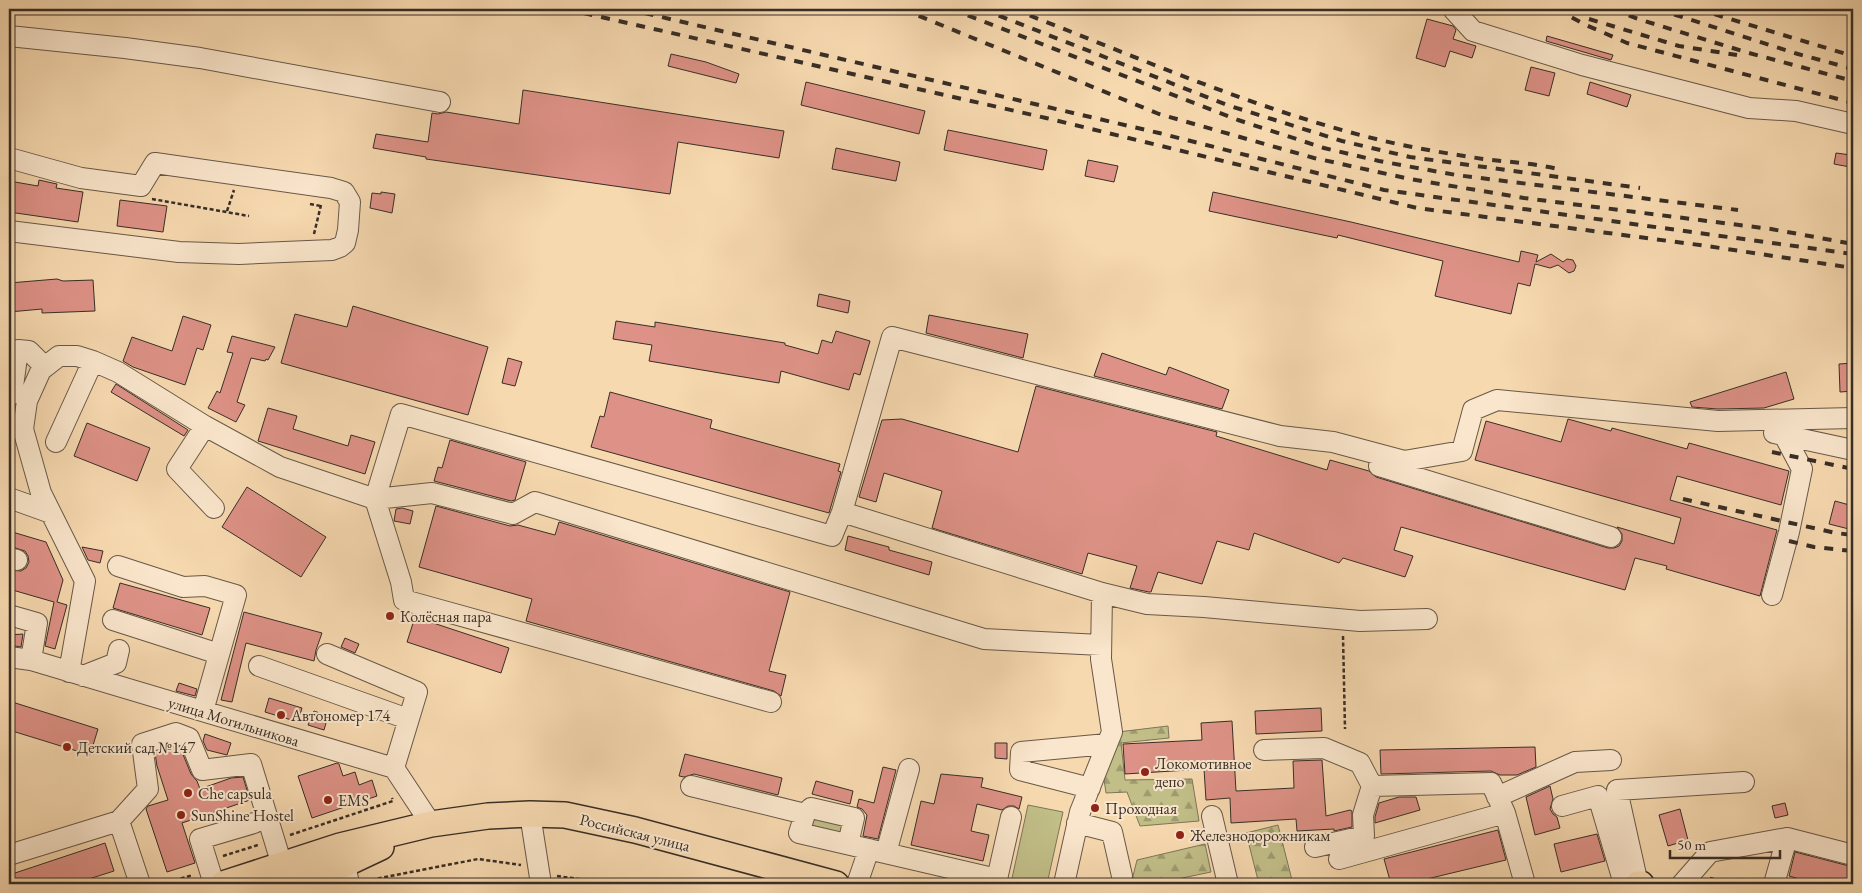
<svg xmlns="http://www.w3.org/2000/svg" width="1862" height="893" font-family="'EB Garamond',serif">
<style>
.grass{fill:#c1be88;stroke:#7c7657}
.forest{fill:url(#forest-firs);stroke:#7c7657}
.building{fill:#de9287;stroke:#382e26}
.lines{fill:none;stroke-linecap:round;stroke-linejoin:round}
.minor-casing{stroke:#685948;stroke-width:22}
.major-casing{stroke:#382e26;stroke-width:28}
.path{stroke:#382e26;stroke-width:2.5;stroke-dasharray:4 2.5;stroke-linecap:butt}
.minor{stroke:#fae6cc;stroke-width:20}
.major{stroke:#f7d9b0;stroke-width:25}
.rail{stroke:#382e26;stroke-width:4;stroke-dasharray:9 9;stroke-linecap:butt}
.poi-dot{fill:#8f2418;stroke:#fae6cc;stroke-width:2}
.labels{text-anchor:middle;stroke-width:4;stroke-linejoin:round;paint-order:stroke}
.poi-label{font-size:16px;fill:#382e26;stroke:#fae6cc;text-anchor:start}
.street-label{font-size:16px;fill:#382e26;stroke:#fae6cc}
</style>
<defs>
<pattern id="forest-firs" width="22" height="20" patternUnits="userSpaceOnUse" patternTransform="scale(1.25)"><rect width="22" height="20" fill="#c1be88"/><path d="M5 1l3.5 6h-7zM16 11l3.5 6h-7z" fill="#9e9b6f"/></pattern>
</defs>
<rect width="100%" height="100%" fill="#f7d9b0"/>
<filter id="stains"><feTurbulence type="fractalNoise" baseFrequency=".004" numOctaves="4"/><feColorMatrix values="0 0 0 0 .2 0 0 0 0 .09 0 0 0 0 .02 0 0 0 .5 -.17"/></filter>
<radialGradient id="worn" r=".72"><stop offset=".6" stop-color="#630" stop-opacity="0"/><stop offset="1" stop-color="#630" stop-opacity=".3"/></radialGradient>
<path class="grass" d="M1028,805L1063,812L1047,884H1018L1011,883Z
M813,817L844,824L841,833L811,825Z"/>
<path class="forest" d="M1168,726L1169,738L1121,743L1125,780L1192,779L1199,821L1140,826L1127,792L1106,793L1102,766L1118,732Z
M1278,825L1293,884H1259L1246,833Z
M1205,844L1211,872L1154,884H1131L1137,860Z"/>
<path class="building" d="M1427,19L1453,26L1456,30L1453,39L1476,46L1472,58L1450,51L1445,67L1416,58Z
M1547,36L1613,55L1611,60L1546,41Z
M671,54L706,62L739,74L736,83L668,66Z
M1531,67L1555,73L1549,96L1525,90Z
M806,82L925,111L919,134L801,105Z
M1590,82L1631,95L1627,107L1587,94Z
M523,90L784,131L779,158L678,142L670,194L426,159V157L373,148L376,134L428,142L432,113L438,114L446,112L519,124Z
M948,130L1047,150L1043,170L944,150Z
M836,148L900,162L896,181L832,169Z
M1836,153L1851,155L1850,167L1834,164Z
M1088,160L1118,166L1114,182L1085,176Z
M39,180L57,184L56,188L83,192L78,222L9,212V181L38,186Z
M381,192L395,194L392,213L370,208L372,193L381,194Z
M1213,192L1351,222L1519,262L1521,251L1538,255L1536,262L1551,254L1563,262L1567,259L1573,260L1576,266L1574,271L1569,273L1558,265L1550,268L1535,264L1530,286L1518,283L1511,314L1435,296L1443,261L1338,235L1337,238L1209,211Z
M120,200L167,206L163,232L117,226Z
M57,279L63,281L93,280L95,311L42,313V309L9,312V283Z
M819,294L850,301L848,313L817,306Z
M353,306L488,347L468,415L281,363L295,314L347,327Z
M929,315L1028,334L1023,358L926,333Z
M183,316L211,325L203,350L197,348L185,385L133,367L123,361L132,337L172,351Z
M616,321L655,327V322L785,343V345L818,354L822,340L832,343L836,331L870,341L860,375L854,373L849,390L781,371L779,383L649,361L652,345L613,339Z
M232,336L275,347L268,360L266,359L265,361L251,358L237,402L245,405L236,422L208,408L217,391L220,393L233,353L227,352Z
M1102,353L1166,375L1169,367L1229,390L1222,409L1094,376Z
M508,358L522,362L515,386L502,383Z
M1853,363V391L1840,392L1839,364Z
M1786,372L1794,399L1764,408L1718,409L1692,407L1690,402Z
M116,384L188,430L184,436L111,392Z
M1036,386L1217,432L1216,436L1327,470L1330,460L1369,471L1376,477L1608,548H1614L1619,546L1622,541V534L1617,527L1674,544L1681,518L1475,460L1486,421L1561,442L1568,419L1611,431L1612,428L1687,449L1689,443L1789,471L1781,505L1677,476L1670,500L1777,530L1760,596L1666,569L1667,566L1635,558L1625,590L1401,527L1394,550L1413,556L1405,577L1343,558L1339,563L1254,533L1249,550L1217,541L1202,584L1158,572L1151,592H1149L1130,588L1137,566L1088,553L1082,574L932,528L942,491L884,473L876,502L859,497L882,420L902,419L1018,452Z
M610,392L712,420L710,428L840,464L838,471L841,472L829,513L591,447L600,416L604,417Z
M268,408L297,416L293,429L348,446L351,435L375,442L365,474L258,441Z
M87,423L150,448L137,481L74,456Z
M450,440L526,462L515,500L511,501L434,481L438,467L442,468Z
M247,487L326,537L301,577L222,527Z
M1835,501L1853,506V530L1829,524Z
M436,506L510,526L518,525L555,535L559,522L790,592L769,671L786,675L781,696L774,691L526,621L532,599L419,567Z
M402,508L413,511L410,524L394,521L396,509Z
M9,531L46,542L63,580L57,602L67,605L55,649L45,646L54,602L9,589V570L21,571L26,568L29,562L28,556L25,551L9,546Z
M848,536L889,547V550L932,562L929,575L845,550Z
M82,547L103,551L100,563L88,560Z
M120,583L210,608L202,635L113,608Z
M244,612L322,633L316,650L314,661L246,643L232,702L221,700Z
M415,617L509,648L501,673L407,642Z
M23,634L21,647L9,645V635Z
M345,638L359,644L355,653L341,647Z
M179,683L197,689L195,696L176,691Z
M269,698L302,708L298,722L265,712Z
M9,701L98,729L90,755L9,730Z
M1321,708L1322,731L1256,734L1255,711Z
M314,711L328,716L324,730L308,725Z
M1232,721L1236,791L1294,788L1293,761L1322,760L1326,816L1350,810L1352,811V827L1334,831V829L1297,831L1296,819L1231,823L1230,798L1206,800L1204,769L1125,774L1123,744L1202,740L1201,723Z
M205,734L231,743L227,755L207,750L203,741Z
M995,743H1007V759L995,758Z
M177,746L180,747L191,774L197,781L200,789L231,778L243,777L250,800L182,823L195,863L167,872L146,809L148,806L168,800L157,766L155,753Z
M1535,747L1536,767L1517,775H1500L1491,771L1381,774L1380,750Z
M685,754L782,778L778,795L694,774L684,777L679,776Z
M337,763L339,764L343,776L355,772L359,785L372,780L377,796L312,818L298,776Z
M883,767L896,770L878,839L863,836L867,815L862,809L857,807L859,799L874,803Z
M941,774L983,778L981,787L1022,797L1019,809L1014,806H1008L1002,810L977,804L971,831L989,835L983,861L911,845L921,801L934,804Z
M816,781L853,791L850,804L812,794Z
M1550,786L1553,799L1550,809L1553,814L1557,817L1560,828L1535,835L1526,797Z
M1399,797H1416L1420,810L1375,823V817L1379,803Z
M1785,803L1788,815L1775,818L1772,806Z
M1680,809L1688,840L1668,846L1659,815Z
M1498,830L1506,860L1406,884H1391L1384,859Z
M1597,834L1605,861L1561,872L1554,844Z
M105,843L114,871L73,884H9V875Z
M1795,852L1853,867V884H1817L1789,876Z"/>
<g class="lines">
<g class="minor-casing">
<path id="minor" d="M1453,9L1473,31L1582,65L1749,108L1796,111L1853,124
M9,36L125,48L200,58L440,102
M9,158L81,178L141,186L155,163L331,188L344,192L350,202L348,230L345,243L340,247L332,250L239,254L179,252L9,231
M12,394L18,350L29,351L45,367
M205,426L177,469L214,508
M1774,433L1853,450
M56,442L93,361
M1379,466L1611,537
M9,498L51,513
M842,512L892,337L1280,436L1333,442L1404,461L1462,451L1473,410L1497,400L1718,421L1853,418
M9,558L17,560
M118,566L183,587L205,586L236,595L203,711
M1772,595L1789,532L1802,469L1784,435
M9,615L37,623L31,660
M113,620L219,654
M1101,645L984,639L535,502L513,514L432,493L375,499L401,414L832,536L842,512L1102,593L1147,604L1204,607L1360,621L1427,619
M327,654L417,692L394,768
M9,657L31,660L394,768L431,824
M259,666L408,719
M69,672L85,581L41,493L23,429L27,401L41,370L59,356H77L93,361L118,372L205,426L280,467L375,499L401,582L404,600L771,702
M83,676L116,663L119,650
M1264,750L1324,748L1360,763L1372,786L1491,783L1505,813
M691,786L805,814L799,833L997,879L1011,817
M1090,788L1020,770L1021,752L1107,744
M1497,797L1575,762L1611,760
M1562,806L1598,796L1624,884
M530,814L541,884
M805,814L811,808L854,818L848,844
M1212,816L1228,884
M119,821L148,789L142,744L176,733L189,738L202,770L251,764L282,865
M1077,823L1112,832L1122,876
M1315,847L1364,836L1363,815L1372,786
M886,853L909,769
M9,855L119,821L140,884
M1339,859L1505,813L1525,884
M345,864L349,884
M214,884L200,839L254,823
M857,884L869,849
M1064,884L1080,812L1112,732L1101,659L1102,593
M1638,884L1617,790L1744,782
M1682,884L1710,852L1787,838L1853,855
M1774,884L1787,838"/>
</g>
<g class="major-casing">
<path id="major" d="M223,884L340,846L431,824L488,816L530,814L565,815L635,830L836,884
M284,884L345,864L381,847
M1638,884H1641"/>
</g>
<path class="path" d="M152,199L249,216
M310,204L321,206
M227,211L234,190
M314,234L321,205
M1343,636L1345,729
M290,835L393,801L392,798
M223,856L258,845
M557,876L615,884
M1710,878L1732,884
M365,881L478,859L521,865
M162,884L193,875"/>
<use href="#minor" class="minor"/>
<use href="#major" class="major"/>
<path class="rail" d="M566,9L1046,118L1417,208L1707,246L1853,268
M627,9L1159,133L1384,190L1853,254
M902,9L1159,114L1314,158L1410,179L1524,198L1771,229L1853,244
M951,9L1238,120L1324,148L1379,161L1456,175L1738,210
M982,9L1227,105L1342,141L1410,157L1640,188
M1013,9C1130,54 1246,106 1368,137C1406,147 1445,153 1483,159C1508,162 1533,163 1558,169
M1556,9L1586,25L1627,43L1853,103
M1612,9L1638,19L1749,53L1853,81
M1657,9L1798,54L1853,69
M1697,9L1853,56
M1589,19L1679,46L1737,55
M1772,452L1853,469
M1683,499L1836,533L1853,535
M1789,541L1814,547L1853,551"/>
</g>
<g class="poi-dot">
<circle cx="390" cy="616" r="5"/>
<circle cx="281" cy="715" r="5"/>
<circle cx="67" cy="747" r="5"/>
<circle cx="1145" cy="772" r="5"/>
<circle cx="188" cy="793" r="5"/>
<circle cx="328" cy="800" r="5"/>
<circle cx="1095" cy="808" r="5"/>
<circle cx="181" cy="815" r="5"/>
<circle cx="1180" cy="835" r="5"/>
</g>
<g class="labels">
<g class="poi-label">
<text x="400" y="622">Колёсная пара</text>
<text x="291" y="721">Автономер 174</text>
<text x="77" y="753">Детский сад №147</text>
<text x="1155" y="769">Локомотивное<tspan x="1155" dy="18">депо</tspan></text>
<text x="198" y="799">Che capsula</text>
<text x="338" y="806">EMS</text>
<text x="1105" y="814">Проходная</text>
<text x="191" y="821">SunShine Hostel</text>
<text x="1190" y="841">Железнодорожникам</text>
</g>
<g class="street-label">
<text transform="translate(234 721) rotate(17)" y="6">улица Могильникова</text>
<text transform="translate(635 832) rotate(14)" y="6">Российская улица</text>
</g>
</g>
<rect width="1862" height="893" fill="none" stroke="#f7d9b0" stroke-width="30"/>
<rect x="10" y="10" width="1842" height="873" fill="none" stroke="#382e26" stroke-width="2.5"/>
<rect x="15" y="15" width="1832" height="863" fill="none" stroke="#382e26"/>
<path d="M1670 850v8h110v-8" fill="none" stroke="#382e26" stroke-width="2.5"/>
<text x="1677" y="850" font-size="15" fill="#382e26" stroke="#fae6cc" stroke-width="4" paint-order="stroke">50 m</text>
<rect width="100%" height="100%" filter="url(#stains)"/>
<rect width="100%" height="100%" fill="url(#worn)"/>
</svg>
